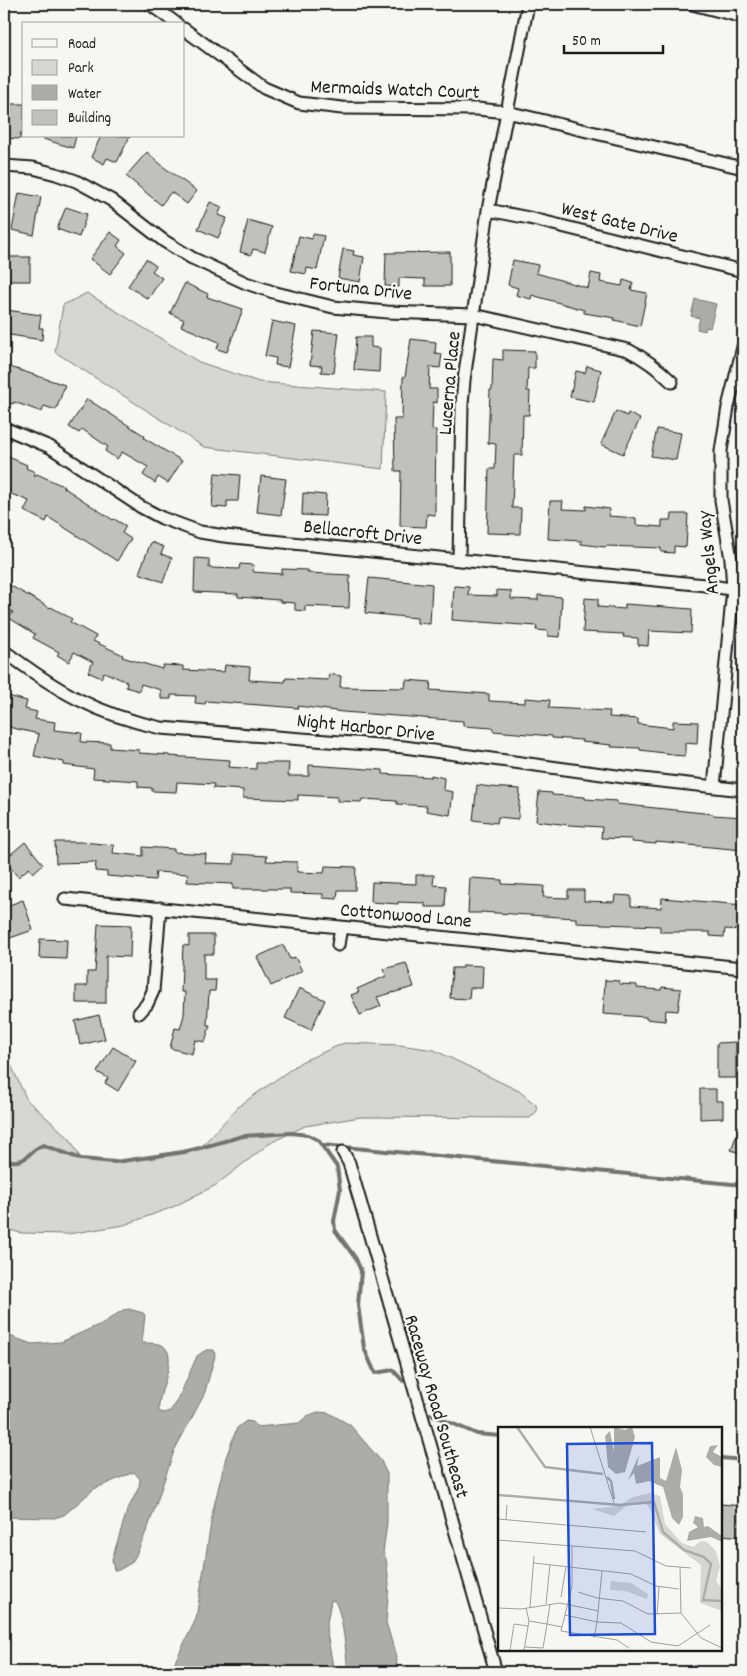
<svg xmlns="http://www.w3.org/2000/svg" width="747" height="1676" font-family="Dekko,sans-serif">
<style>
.green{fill:#d6d6d2;stroke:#797977}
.water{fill:#acaca9;stroke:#727271}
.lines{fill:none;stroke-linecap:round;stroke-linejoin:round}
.stream{stroke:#727271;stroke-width:4}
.building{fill:#c0c0bd;stroke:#1c1c1c}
.minor-casing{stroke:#1c1c1c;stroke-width:15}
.minor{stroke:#f6f6f2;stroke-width:11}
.labels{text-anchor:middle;stroke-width:4.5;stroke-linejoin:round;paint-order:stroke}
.street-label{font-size:20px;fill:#1c1c1c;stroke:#f6f6f2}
.inset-river{fill:none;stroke:#acaca9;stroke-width:2.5}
.inset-road{fill:none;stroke:#9f9f9c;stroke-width:1}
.view{fill:#1d4ed8;fill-opacity:0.15;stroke:#1d4ed8;stroke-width:2.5}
.inset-edge{fill:none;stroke:#1c1c1c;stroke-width:2.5}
</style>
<rect width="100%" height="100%" fill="#f6f6f2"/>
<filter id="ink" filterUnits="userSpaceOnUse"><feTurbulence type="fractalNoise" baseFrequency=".02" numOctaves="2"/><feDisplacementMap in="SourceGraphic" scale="10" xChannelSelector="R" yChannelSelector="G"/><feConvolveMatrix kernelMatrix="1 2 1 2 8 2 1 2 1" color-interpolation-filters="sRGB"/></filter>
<g filter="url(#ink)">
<path class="green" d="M87,293L199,362L259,382L386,392L383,469L204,447L55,352L63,305Z
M344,1043L400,1045L434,1050L519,1091L536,1105L537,1111L530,1118L361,1117L305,1126L270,1143L216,1185L173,1207L124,1225L68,1234L22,1233L4,1229V1050L27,1100L70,1139L81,1159L115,1162L201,1147L239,1106L301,1062Z"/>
<path class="water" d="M695,299L716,304L710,328L706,327L705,331L697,329L700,318L691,316Z
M129,1309L143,1313L145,1315L142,1343C148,1343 157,1343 162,1345C181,1357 156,1393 159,1411L163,1413L170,1411L177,1402L197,1356L206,1350H214L215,1356L204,1395L174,1451L149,1525L135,1557L131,1563L119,1570H114L112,1559L127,1511L139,1487L140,1479L134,1472L94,1489L64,1515L54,1518L4,1517V1334L32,1344L61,1342L103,1323L123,1310Z
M318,1412L329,1413L350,1425L381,1461L387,1474V1523L383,1553L386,1559L389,1583L386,1622L397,1660L396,1672H348C346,1655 343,1612 334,1600L331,1601L326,1628L334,1672H170L196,1619L213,1510L226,1457L237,1428L246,1421L253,1422L257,1427L299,1423L307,1416Z"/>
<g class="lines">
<path class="stream" d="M323,1145L743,1185
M4,1161C33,1163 22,1154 43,1145L81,1159L115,1162L185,1152L243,1136L291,1133L308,1135L318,1140L337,1167L340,1190L334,1221L335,1230L356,1259L361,1271L358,1305L364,1348L375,1373L393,1370L403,1381
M430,1414L477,1434L500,1436
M721,1458L743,1460"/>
</g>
<path class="building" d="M7,104H24V132H21L20,139L6,138Z
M43,136H76L73,148L43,139Z
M101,136H130L117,162L107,158L104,164L91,157Z
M147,152L165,168L197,191L187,204L171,192L161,205L126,176Z
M19,193L41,197L34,235L12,230Z
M210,202L222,207L218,215L227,218L218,238L198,229Z
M66,207L87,214L79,237L57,229Z
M248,220L272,227L265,252L253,249L251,255L240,252Z
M110,232L121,240L117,246L126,253L110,274L90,259Z
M313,234L324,236L317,270L307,268L306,274L291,271L299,236L312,239Z
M343,249L354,251L353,255L364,257L360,282L338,278Z
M450,252V286H425V279L399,278V287L385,286L386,253Z
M5,257H30V281H5Z
M146,259L156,266L152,271L162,278L148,299L128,286Z
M513,260L538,265L536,273L588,288L591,273L601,275L600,282L622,286L623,280L633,283L631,290L647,293L640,326L614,320L615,318L584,313V310L532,295L531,299L516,295L518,288L508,285Z
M185,283L208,294L207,297L243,309L227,352L217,349L219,342L181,326L184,320L170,313Z
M6,310L41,315L39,328H43L42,340L4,334Z
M272,321L296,326L288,367L275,365L276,358L265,356Z
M314,331L339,333L334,373L321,372L322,366L310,365Z
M356,337H371V347L380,348L379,372L354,370Z
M411,339L436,342L435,353L442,354L440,368L430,367L429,389H437V403L433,402L432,430H436L435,502V515L427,514L426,527L400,526L401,471H395L394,419H402L403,377H405Z
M503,350L535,351V368H528L527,391H530L529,415H523L522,455H514L512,508H521L520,534L487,533L489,469H495L496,444L488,443L490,390H492L493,359L503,360Z
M4,365L65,385L56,410L44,406L42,412L14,402L13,404L4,401Z
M587,366L601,370L594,402L570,397L576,371L585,373Z
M87,399L145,436L144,438L182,461L168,483L158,477L155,483L143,475L148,467L122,452L117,459L105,451L108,447L82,429L79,433L69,427Z
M616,411L627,416L628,413L640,419L623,454L601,444Z
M657,429L681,433L676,460L651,456Z
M4,455L27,465L26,468L35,472L34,476H35L37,474L63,486V487L113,520L114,519L126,526L122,533L131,539L117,561L48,517L46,522L24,511L29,501L4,491Z
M215,473L240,475L238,501H227V508L212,507Z
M261,476L286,479L281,515L257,512Z
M303,493L326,495L325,516L302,515Z
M550,501H563L562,509L586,510V506L610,509L609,516L636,518V525L662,527V520H671L672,514H688L686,547L674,546V553L661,552V548L606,546L605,547L581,544L582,541L548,539Z
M151,542L164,547L161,554L172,558L163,582L139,573Z
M195,558L209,559V568L239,569L240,564L254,565L253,572L282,574V569L308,570V573L350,575L349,608L305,606V611L295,610V603L280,602V600L238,597V594L194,592Z
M369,578L432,584L430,624L417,623V618L365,613Z
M4,582L50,608L51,607L72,619L70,622L96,636L93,641L123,655L122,657L162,669L163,665L183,666V670L224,672L225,665L250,667L249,680L285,682L286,678L328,680L329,674L341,676L340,687L405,688L406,680L431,682L430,690L489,694V701L525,703V698L550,700L549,708L610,711L609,717L638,719V724L673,728V721L698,722L697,744L685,743V756L672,755V754L640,750V748L611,747L612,745L581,742L582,740L552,738V736L493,731V728L463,726V721L343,712L298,706V708L273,706L206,701L205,704L195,703L196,696L171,695V699H161V690L141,684L139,691L126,687L127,682L104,672L101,678L88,672L93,662L74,652L69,662L57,655L59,652L33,638L35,634L9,618L13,612L4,607Z
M454,586L469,587L468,595L497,596V590L511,591V599L538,600V595L562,597L560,637L548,636V631L536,630L537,626L452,620Z
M585,598L598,599V607L625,609V604L692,609L691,633L649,631L648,646L638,645V638L623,637L624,634L583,632Z
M4,695L27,701L25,709L37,712L35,719L55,722L54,730L82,733L81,742L110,743V748L139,750V753L169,755V756L230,760L229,767L256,769V763H289L288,776H309V765L383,770V774L431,777V775L444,778L443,790L453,792L450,815L426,811L427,806L397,804V801L362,799L361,802L337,801V797L298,795V800L243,798V790L213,788L214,784L177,782L176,792L152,791V788L138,787V781L93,778L94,769L64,765V762L34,756L39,734L4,726Z
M477,785L490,787L520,789L518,819L498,817L497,823L473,820Z
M539,792L552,793V795L585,797V799L617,801V804L713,814V815L743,817V850L656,842V844L632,842V839L601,838L602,827L569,825L536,821Z
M25,842L43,864L33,873L29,868L18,877L4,860Z
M55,842H82L114,845L113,853L143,856V847L174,849V852L206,854L205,863L234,864V854L267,856L266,861L297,862V872L324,873L325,866L356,867L355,890H338L337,899L323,898V894L290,893V889H233V884L187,882L188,874L156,872L155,880L107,876V872L95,871L96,862L56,863Z
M416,875H434L433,885L446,886L445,907H425V903L398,902V904L371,902L372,882L416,884Z
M470,878L502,880V884L544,886L543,897L568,898V890H584V901L614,902L615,895L631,896V906L661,908L662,898L743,905L741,930L725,929L724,937L710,936V932H660V926L576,923V918L481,912V913H468Z
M23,900L33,930L7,939L4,930V907Z
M98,924L131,925L130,957L106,956V1003H76V986H87V972H95Z
M189,935H214V954H204V980H216L215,991H209L207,1025H210L205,1042L195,1040L192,1054L170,1048L175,1028L180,1029L184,1015L185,992H181L183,945L189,946Z
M40,939L67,940L66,959L39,958Z
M283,945L290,959L295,957L302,971L271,986L257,957Z
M406,963L414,987L377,997L381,1006L360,1015L351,995L359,992L357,989L386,976L384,969Z
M463,965L483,966L482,988H470L469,999L450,998L452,968H463Z
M605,980L619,981V984L637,985V988L661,990L662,987L681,989L678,1011L666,1010L665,1021L646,1019V1017L603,1014Z
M299,988L325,1000L311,1030L285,1018Z
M99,1015L105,1039L80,1045L75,1021Z
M736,1042V1078H717V1043Z
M113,1047L136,1061L118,1091L105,1083L108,1078L97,1072Z
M700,1089H716V1101H723V1118L700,1119Z
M742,1120H743V1154L731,1150Z
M721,1504L743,1506V1537L721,1535Z"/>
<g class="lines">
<g class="minor-casing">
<path id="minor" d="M150,4L177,24
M692,4L743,17
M184,29L264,88L299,103L342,108L477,109L507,112L528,4
M4,166L33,168L56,174L76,181L111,200L164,241L192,258L246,283L276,293L333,307L387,312L474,315L628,350C646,359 658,368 672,382
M488,210L529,218L743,271
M4,428L50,447L141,507L162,518L200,532L224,536L705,585L743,591
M459,559L462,405L464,380L488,210L507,112L743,168
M4,651C56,690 95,714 161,728L404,747L624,777L743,790
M714,787L733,589L731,559L721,500V451L728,407L743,347
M65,899L743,968
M338,945L341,927
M139,1013L147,1004L153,991L160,908
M343,1152L349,1163L496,1672"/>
</g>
<use href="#minor" class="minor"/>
</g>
</g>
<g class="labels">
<g class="street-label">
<text transform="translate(395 88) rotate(2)" y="7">Mermaids Watch Court</text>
<text transform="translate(620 221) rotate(14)" y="7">West Gate Drive</text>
<text transform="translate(361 287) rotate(6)" y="7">Fortuna Drive</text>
<text transform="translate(448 383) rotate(-85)" y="7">Lucerna Place</text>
<text transform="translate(363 531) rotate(6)" y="7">Bellacroft Drive</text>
<text transform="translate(707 553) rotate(-96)" y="7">Angels Way</text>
<text transform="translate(366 726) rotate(6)" y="7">Night Harbor Drive</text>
<text transform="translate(406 914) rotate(5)" y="7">Cottonwood Lane</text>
<text transform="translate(438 1406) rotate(74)" y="7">Raceway Road Southeast</text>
</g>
</g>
<g transform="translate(498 1427)">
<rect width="224" height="224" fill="#f6f6f2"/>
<path d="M152,66L162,69L167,97L184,116L195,120L203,114L209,115L218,124L222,139L218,154L224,162V184L202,176L203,138L162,107L152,82L146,75L132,76L116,89L94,82L120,79L135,70ZM113,154L133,156L150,167L149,172L127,164L112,163Z" fill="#d6d6d2"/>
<path d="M116,0L127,3L134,0L137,10L127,45L118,47L110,40L107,9L112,4L116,25ZM220,18L215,25L224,30V40L216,38L208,30L212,19ZM178,20L184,43L182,60L185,67V90L181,98L174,91L165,60L151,54L138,57L136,46L130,53L141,28L139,39L162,30V51L168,54ZM197,89L205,91L206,100L210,99L224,109V115L213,110L189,114L191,105L200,100L195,96Z" fill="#acaca9"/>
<path class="inset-river" d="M19,0L47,40L105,47M109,50L113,54L116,72M0,68L122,78L156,75L165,105L186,123L206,130L213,137L205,173L224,174"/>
<path class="inset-road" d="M92,0L116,76M0,92L148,105M8,93L9,78M0,113L137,124L168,139L193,141M74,119V159L67,188L99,195L104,144M36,136L133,147L158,159L181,162M182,140L183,186L203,211L224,221M80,165L99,171L125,174L150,187L183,186M63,170L68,140M48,177L52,137M52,177L49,197L64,200M32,180L36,129M0,181L23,182L62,176L101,184M67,188L63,204L119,213L131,221M159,188L161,160M96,211L99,195L123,196L153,215L180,219L212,198M27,220L45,221L49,197L31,194L28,181M12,223L16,197L30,199M26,223L31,194"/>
<path class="view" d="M154,16L157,207L72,208L69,17Z"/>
<rect width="224" height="224" class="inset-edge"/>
</g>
<rect width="747" height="1676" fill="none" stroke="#f6f6f2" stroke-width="20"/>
<rect x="10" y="10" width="727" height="1656" fill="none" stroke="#1c1c1c" stroke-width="2" filter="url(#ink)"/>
<rect x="22" y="22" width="162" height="115" fill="#f6f6f2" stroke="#9f9f9c"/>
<rect x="32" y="39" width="25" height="8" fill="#f6f6f2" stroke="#9f9f9c"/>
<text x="68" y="48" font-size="15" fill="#1c1c1c">Road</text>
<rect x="32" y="60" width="25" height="15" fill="#d6d6d2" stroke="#9f9f9c"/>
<text x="68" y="72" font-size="15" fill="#1c1c1c">Park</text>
<rect x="32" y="85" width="25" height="15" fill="#acaca9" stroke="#9f9f9c"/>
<text x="68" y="98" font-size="15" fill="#1c1c1c">Water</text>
<rect x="32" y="110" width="25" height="15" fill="#c0c0bd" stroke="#9f9f9c"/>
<text x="68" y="122" font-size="15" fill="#1c1c1c">Building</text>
<path d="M564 45v8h99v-8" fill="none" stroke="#1c1c1c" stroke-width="2.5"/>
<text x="572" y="45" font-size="15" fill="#1c1c1c" stroke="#f6f6f2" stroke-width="4" paint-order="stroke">50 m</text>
</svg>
